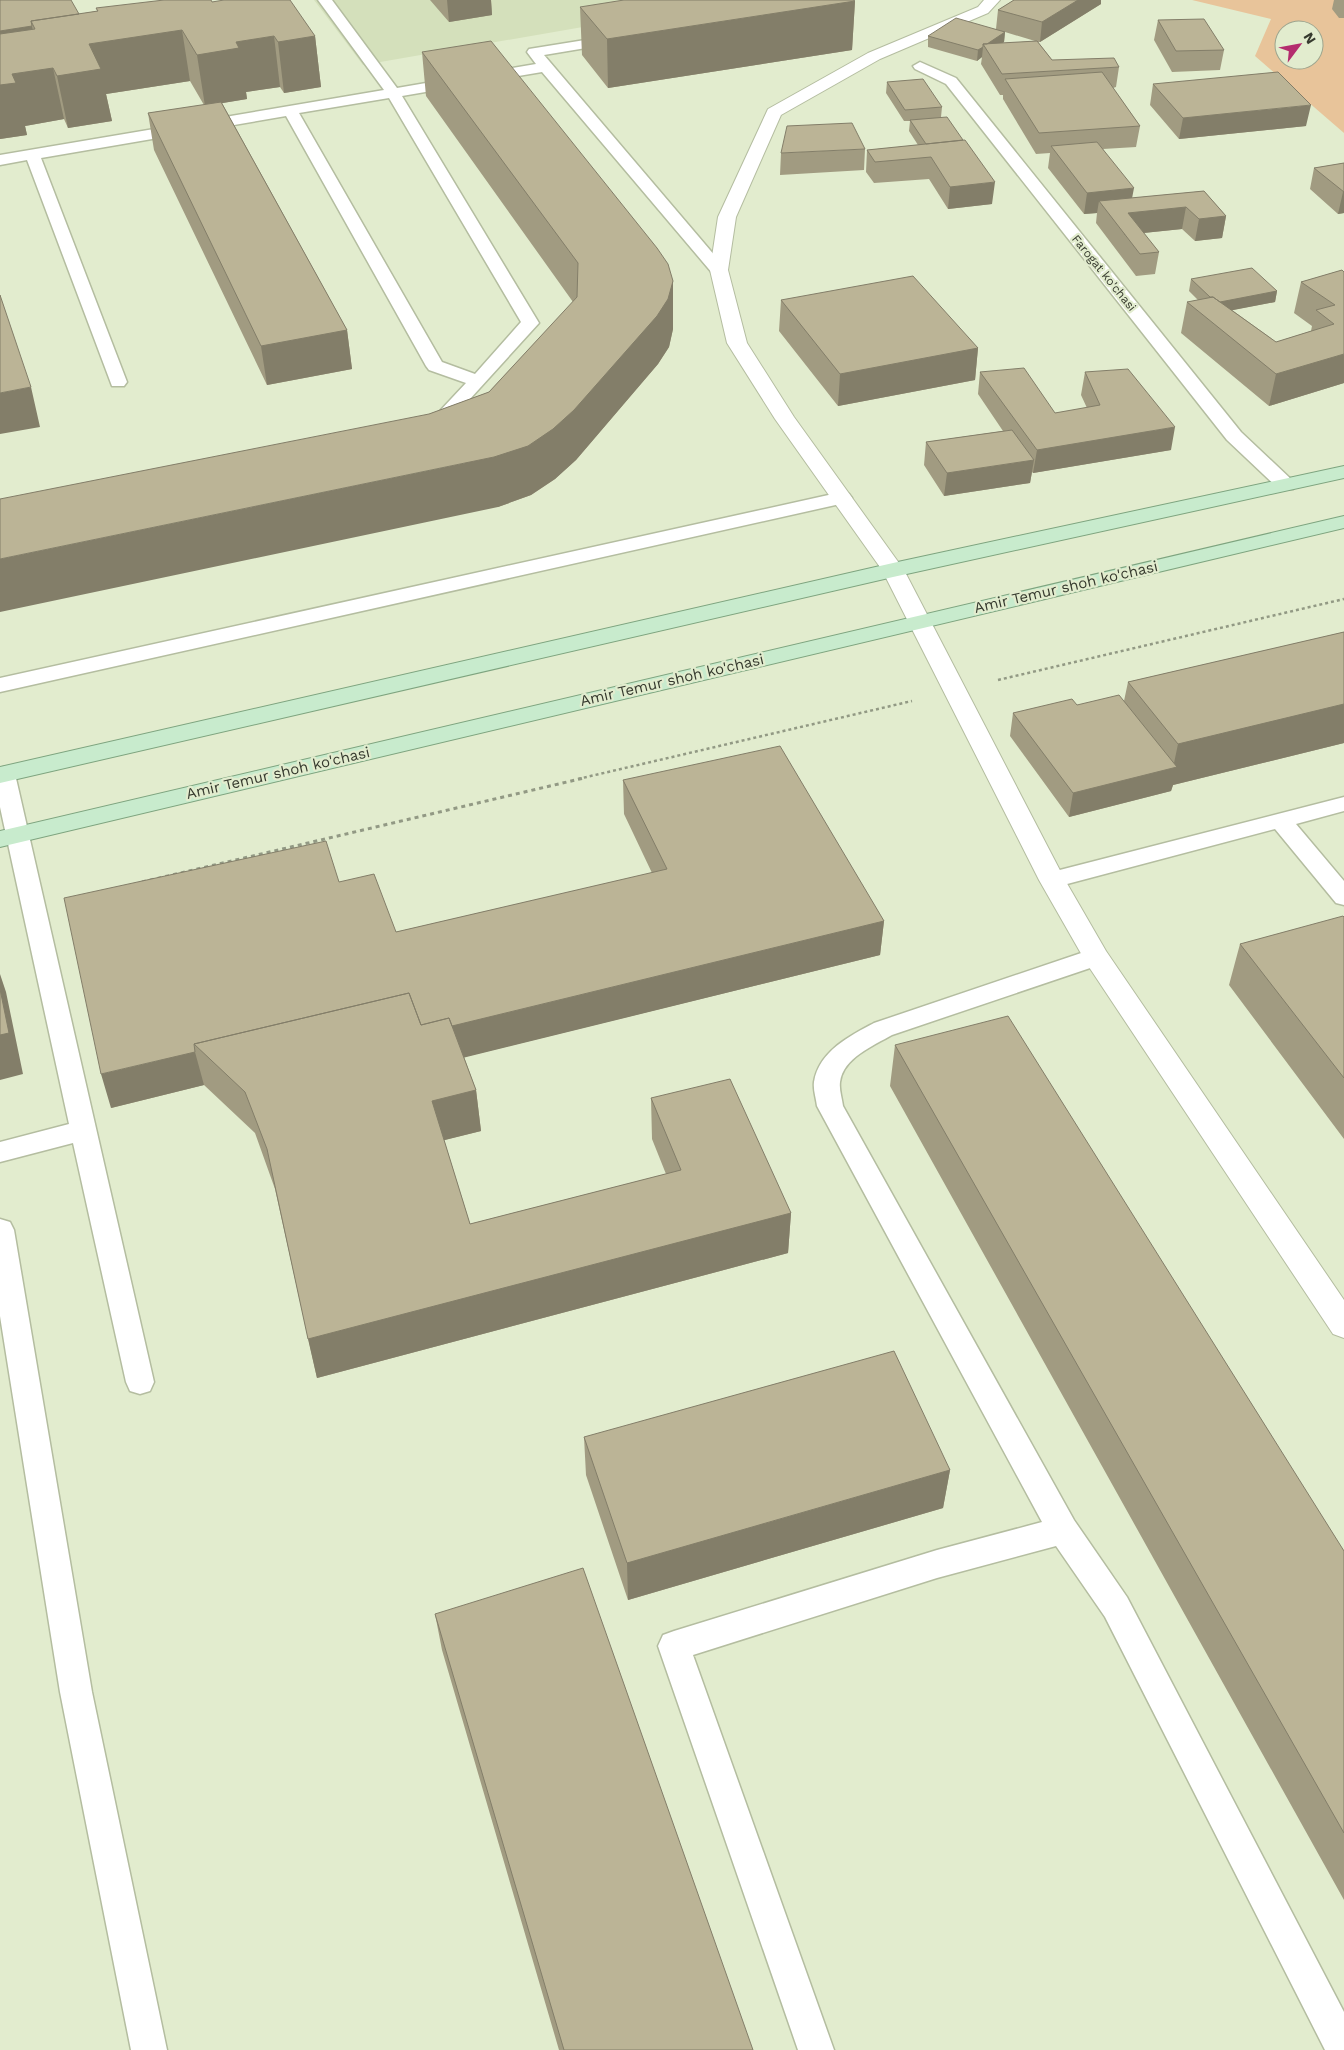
<svg xmlns="http://www.w3.org/2000/svg" width="1344" height="2050" font-family="'Work Sans',sans-serif">
<style>
.built{fill:#d4e0bb}
.green{fill:#e8c49a;fill-rule:evenodd}
.lines{fill:none;stroke-linecap:round;stroke-linejoin:round}
.service-casing{stroke:#b4bda0;stroke-width:3}
.minor-casing{stroke:#b4bda0;stroke-width:2}
.primary-casing{stroke:#7ea47f;stroke-width:2}
.path-far1{stroke:#929984;stroke-width:2.5;stroke-dasharray:3 3;stroke-linecap:butt}
.path{stroke:#929984;stroke-width:3;stroke-dasharray:4 4;stroke-linecap:butt}
.service{fill:#fff;fill-rule:evenodd}
.minor{fill:#fff;fill-rule:evenodd}
.primary{fill:#c8ebcd;fill-rule:evenodd}
.wall{fill:#a19b81;fill-rule:evenodd}
.shaded-wall{fill:#837e69}
.building{fill:#bbb496;stroke:#837e69}
.labels{text-anchor:middle;stroke-width:4.5;stroke-linejoin:round;paint-order:stroke}
.far-street-label{font-size:12px;fill:#363a2e;stroke:#e2ecce}
.street-label{font-size:15px;fill:#363a2e;stroke:#e2ecce}
</style>
<rect width="100%" height="100%" fill="#e2ecce"/>
<path class="built" d="M314,0H827L600,24L363,65Z"/>
<path class="green" d="M1192,0H1344V133L1255,56L1271,19ZM1284,30H1314V60H1284Z"/>
<g class="lines">
<g class="service-casing">
<path id="service" d="M318,0H332L397,88L536,64L527,52L529,49L616,35L621,36L623,39L616,43L544,55L727,270L725,274H713L542,72L402,96L539,323L439,433H425L423,429L466,383L429,370L426,366L286,116L41,158L127,382L124,386H112L27,160L0,165V155L384,90ZM389,98L521,322L475,374L442,362L299,113Z
M920,62L956,78L1241,432L1293,481L1296,485L1293,489H1279L1227,440L946,84L915,69L913,66Z
M842,492L849,494L852,498L849,502L0,692V678Z
M4,767L12,769L15,774L154,1382L150,1391L140,1394L130,1391L126,1382L73,1143L0,1162V1142L69,1124L0,807V768Z
M1344,797V811L1296,824L1344,881V905L1336,903L1275,829L1052,888L1044,886L1040,880L1044,874L1052,872Z
M1096,948L1105,951L1108,957L1105,963L892,1035C873,1046 843,1058 840,1082C839,1090 842,1098 843,1106L1074,1520L1127,1597L1344,2012V2050H1325L1105,1617L1056,1546L937,1578L693,1655L834,2050H798L658,1646L663,1635L674,1631L937,1550L1042,1522L817,1106C816,1098 813,1090 814,1082C819,1051 850,1036 874,1023Z
M0,1219L10,1222L14,1230L92,1692L167,2050H131L60,1692L0,1316Z"/>
</g>
<g class="minor-casing">
<path id="minor" d="M984,0H1000L988,13L880,59L781,115L736,217L728,270L747,343L794,417L904,570L1065,880L1106,951L1344,1300V1338L1333,1334L1087,964L1039,880L882,570L775,419L727,343L710,270L718,217L768,109L868,53L978,7Z"/>
</g>
<g class="primary-casing">
<path id="primary" d="M1344,466V478L893,577L0,783V767L893,563Z
M1344,516V528L0,847V831Z"/>
</g>
<path class="path-far1" d="M998,680L1344,599
M578,779L912,701"/>
<path class="path" d="M142,882L584,778"/>
<use href="#service" class="service"/>
<use href="#minor" class="minor"/>
<use href="#primary" class="primary"/>
</g>
<path class="wall" d="M0,0L79,14L97,11L96,8L212,2L315,36L321,87L284,93L280,87L246,92L247,99L222,103L347,330L352,369L267,385L154,150L148,113L204,105L190,81L106,94L112,121L68,128L64,119L25,126L27,135L0,139Z
M430,0H491L492,15L449,22Z
M1014,0H1101V4L1040,42H1038L1052,60L1119,67L1116,87L1113,88L1140,126L1136,147L1103,149L1132,198L1204,191L1226,216L1222,238L1195,241L1182,229L1143,233L1159,252L1155,274L1136,276L1096,223L1097,213L1084,214L1048,168L1050,153L1036,154L1003,99V95H1000L981,64L982,57L977,61L928,47V36L996,29L998,10ZM1005,32L1035,41L1003,43L1004,42Z
M1334,0H1344V18H1339L1332,9Z
M855,1L852,50L608,88L582,55L580,7Z
M1158,20L1224,50L1220,70L1172,72L1154,40Z
M422,52L673,281V329L669,347L658,364L576,460L555,479L531,495L498,507L429,414L489,392L573,302L426,96Z
M887,82L942,107L941,117L992,204L948,209L929,179L874,183L866,172L867,150L918,145L909,131L910,121H904L886,93Z
M1153,84L1306,126L1179,139L1150,105Z
M865,149L864,170L780,175L781,153Z
M1344,163V213L1338,214L1310,189L1314,168Z
M1342,270L1344,383L1269,406L1181,333L1187,302L1198,300L1189,291L1191,279L1277,291L1275,302L1232,310L1276,342L1311,331L1312,326L1294,313L1301,282Z
M781,300L978,348L975,380L838,406L779,331Z
M980,372L1055,413L1087,408L1081,395L1085,372L1171,450L1033,473L1032,472L1030,483L944,496L924,465L926,442L1003,431L978,394Z
M1344,632V743L1173,785L1171,791L1069,817L1010,736L1013,713L1124,701L1128,682Z
M623,780L884,921L880,955L464,1057L476,1090L481,1131L444,1140L470,1224L666,1174L652,1139L651,1098L791,1213L788,1253L317,1378L275,1189L255,1133L204,1085L111,1108L339,882L396,932L652,873L624,814Z
M1344,917V1139L1229,985L1240,944Z
M895,1045L1344,1551V1900L890,1086Z
M584,1437L950,1470L943,1508L628,1600L586,1475Z
M435,1614L753,2050H559L442,1650Z"/>
<path class="shaded-wall" d="M447,0H491L492,15L449,22Z
M1078,0H1101V4L1040,42L1042,22Z
M855,1L852,50L608,88L607,39Z
M32,26L36,47L0,43V31Z
M182,30L190,81L106,94L112,121L68,128L57,76L89,44Z
M1005,32L1004,42L989,53L984,46Z
M274,36L280,87L246,92L247,99L205,106L197,55L236,42Z
M315,36L321,87L284,93L278,42Z
M983,47L982,57L977,61L978,50Z
M53,68L64,119L25,126L27,135L0,139V85L12,74Z
M1311,105L1306,126L1179,139L1183,118Z
M995,182L992,204L948,209L950,187Z
M1134,188L1130,209L1099,201L1097,213L1084,214L1087,193Z
M1343,192H1344V213L1338,214Z
M1186,207L1182,229L1124,235L1128,213Z
M1226,216L1222,238L1195,241L1199,219Z
M673,281V329L669,347L658,364L576,460L555,479L531,495L498,507L0,612V559L494,457Z
M1277,291L1275,302L1213,314L1216,302Z
M347,330L352,369L267,385L261,346Z
M978,348L975,380L838,406L840,374Z
M1344,354V383L1269,406L1276,374Z
M31,387L40,427L0,434V393Z
M1175,427L1171,450L1033,473L1037,450Z
M1034,460L1030,483L944,496L947,473Z
M1344,704V743L1173,785L1171,791L1069,817L1073,793L1173,768L1178,744Z
M884,921L880,955L426,1067L422,1033Z
M0,974L6,992L23,1074L0,1080Z
M195,1052L204,1085L111,1108L101,1074Z
M476,1090L481,1131L437,1142L432,1101Z
M791,1213L788,1253L317,1378L308,1339Z
M950,1470L943,1508L628,1600L627,1563Z"/>
<path class="building" d="M0,0H71L79,14L31,21L32,26L0,31Z
M164,0H211L212,2L224,0H290L315,36L278,42L274,36L236,42L239,48L197,55L182,30L89,44L101,69L57,76L53,68L12,74L16,83L0,85V34L35,29L31,21L98,11L96,8Z
M624,0H853L855,1L607,39L580,7Z
M1014,0H1078L1042,22L998,10Z
M956,18L1005,32L987,44H983V47L978,50L928,36Z
M1204,19L1224,50L1176,51L1158,20Z
M491,41L657,248L668,264L673,281L668,299L657,316L574,410L553,429L528,446L494,457L0,559V499L429,414L489,392L577,297L578,263L422,52Z
M1037,41L1052,60L1114,58L1119,67L1002,74L983,44Z
M1102,72L1140,126L1039,133L1005,79Z
M1278,72L1311,105L1183,118L1153,84Z
M923,79L942,107L905,110L887,82Z
M221,102L347,330L261,346L148,113Z
M947,117L963,140L926,144L910,120Z
M852,123L865,149L781,153L787,126Z
M965,140L995,182L950,187L931,157L875,162L867,150Z
M1097,142L1134,188L1087,193L1051,146Z
M1344,163V192L1314,168Z
M1204,191L1226,216L1199,219L1186,207L1128,213L1159,252L1140,254L1099,201Z
M1252,268L1277,291L1220,302L1213,297H1210L1191,279Z
M1342,270L1344,272V354L1276,374L1187,302L1213,297L1276,342L1334,324L1316,310L1335,305L1301,282Z
M913,276L978,348L840,374L781,300Z
M0,295L31,387L0,393Z
M1024,368L1055,413L1100,405L1085,372L1128,369L1175,427L1037,450L980,372Z
M1012,430L1034,460L947,473L926,442Z
M1344,632V704L1178,744L1128,682Z
M1119,695L1177,767L1073,793L1013,713L1072,699L1077,705Z
M780,746L884,921L452,1026L449,1018L421,1025L409,993L194,1044L195,1052L101,1074L64,898L326,841L339,882L374,874L396,932L667,869L623,780Z
M1343,916L1344,917V1078L1240,944Z
M0,989L9,1033L0,1035Z
M409,993L421,1025L449,1018L476,1090L432,1101L470,1224L681,1170L651,1098L730,1079L791,1213L308,1339L267,1149L245,1092L194,1044Z
M1008,1016L1344,1551V1833L895,1045Z
M894,1351L950,1470L627,1563L584,1437Z
M583,1568L753,2050H564L435,1614Z"/>
<g class="labels">
<g class="far-street-label">
<text transform="translate(1104 273) rotate(51)" y="4">Farogat ko'chasi</text>
</g>
<g class="street-label">
<text transform="translate(1066 587) rotate(-13)" y="5">Amir Temur shoh ko'chasi</text>
<text transform="translate(672 680) rotate(-13)" y="5">Amir Temur shoh ko'chasi</text>
<text transform="translate(278 773) rotate(-13)" y="5">Amir Temur shoh ko'chasi</text>
</g>
</g>
<g transform="translate(1299 45) rotate(58)"><circle r="24" fill="#e2ecce" stroke="#9da58e"/>
<path d="M0-4L9 19L0 12L-9 19Z" fill="#b42c6e"/>
<text y="-8" font-size="14" font-weight="bold" text-anchor="middle" fill="#363a2e">N</text>
</g>
</svg>
